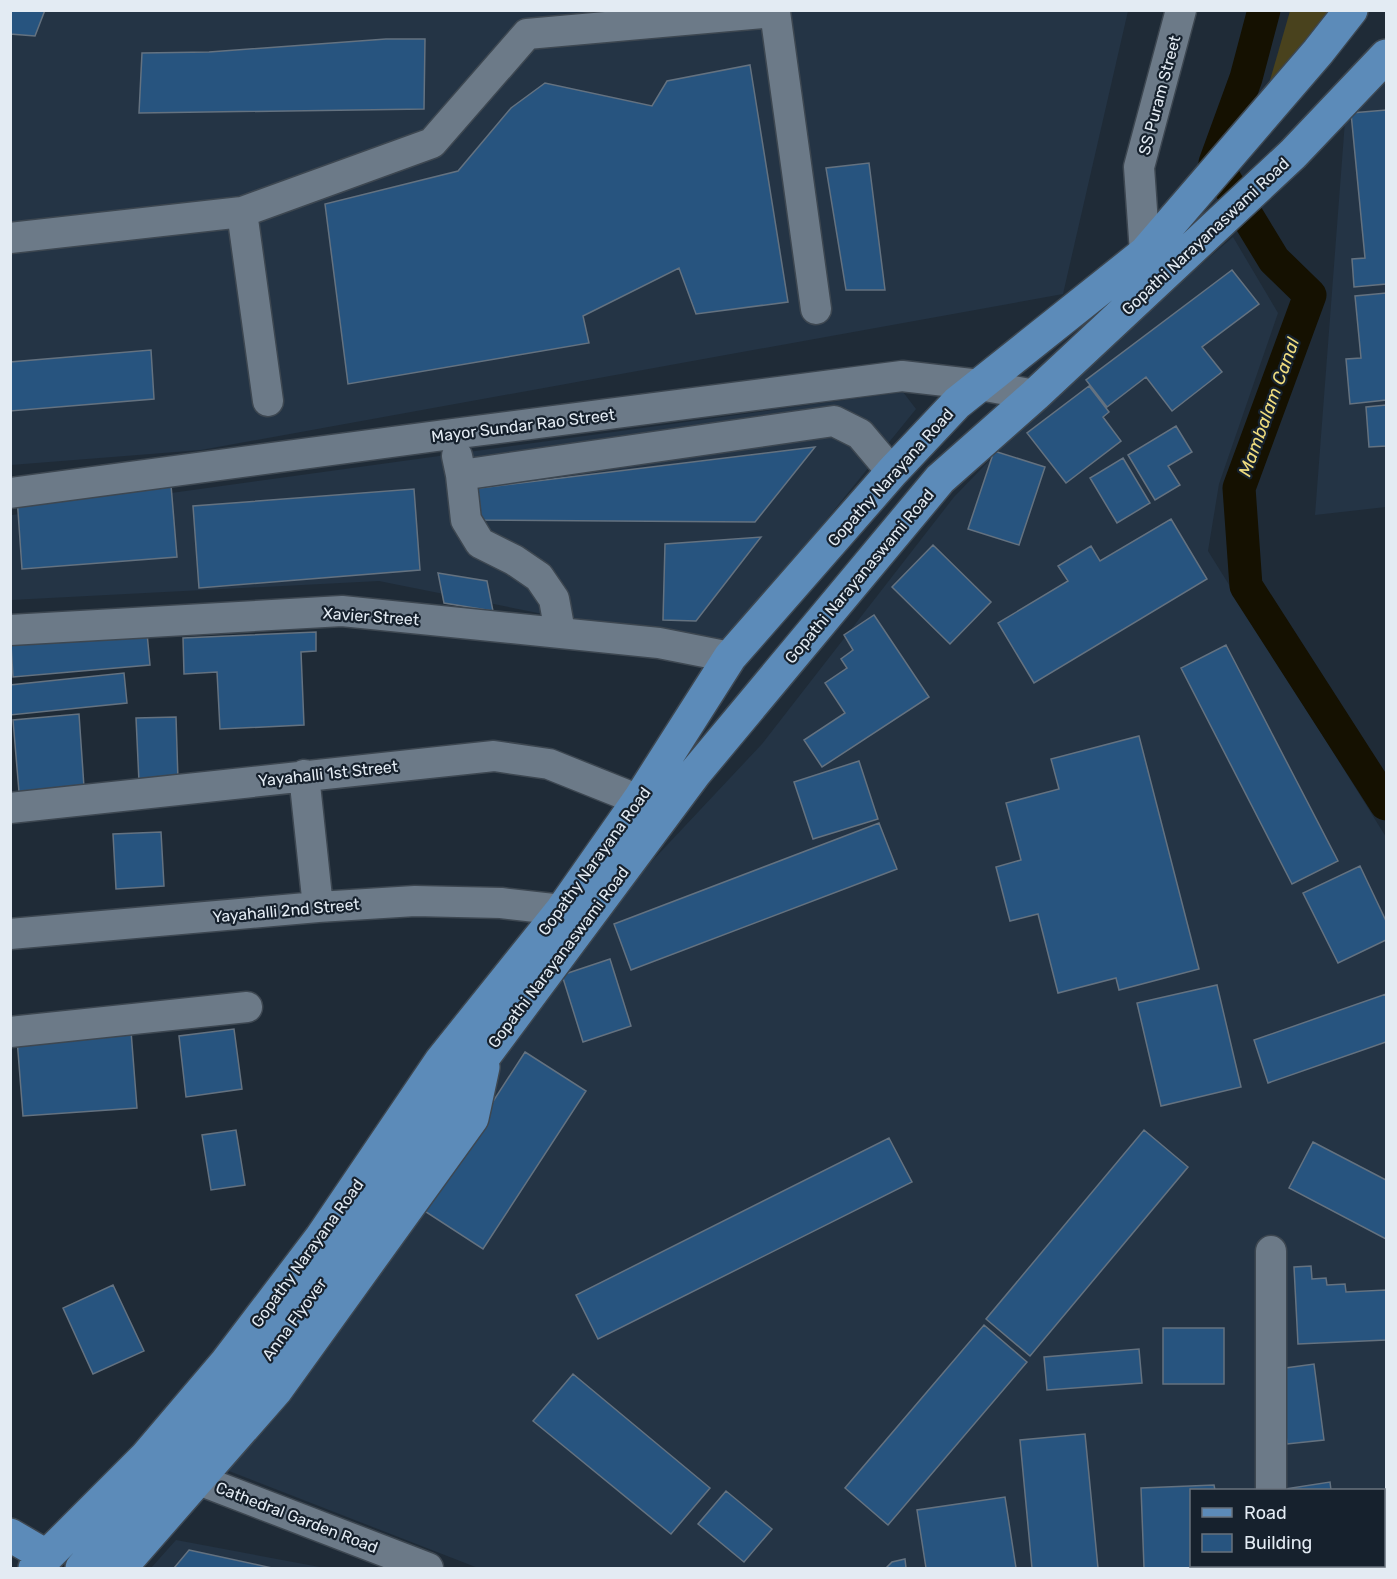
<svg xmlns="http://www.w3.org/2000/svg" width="1397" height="1579" font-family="Rubik,sans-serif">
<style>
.built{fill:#243445;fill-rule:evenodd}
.green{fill:#49421d}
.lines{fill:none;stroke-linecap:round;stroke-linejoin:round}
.canal{stroke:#151101;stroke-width:33}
.building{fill:#27547f;stroke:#647280;stroke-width:1.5}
.minor-casing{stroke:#3d4751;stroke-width:33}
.major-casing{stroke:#3d4751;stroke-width:36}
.minor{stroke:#6c7a88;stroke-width:30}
.major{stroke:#5c8bb9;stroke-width:33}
.labels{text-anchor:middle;stroke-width:4.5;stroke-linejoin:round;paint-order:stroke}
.street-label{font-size:16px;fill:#e3ebf3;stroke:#16212d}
.water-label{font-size:18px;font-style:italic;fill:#efdc7e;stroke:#16212d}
</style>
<rect width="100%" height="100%" fill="#1f2b37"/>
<path class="built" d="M10,11H1128L1063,294L201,450L11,465Z
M1386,71V507L1315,515L1346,108Z
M1233,237L1278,313L1219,484L1208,551L1386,837V1568H478L229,1471L503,1042L592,925L762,744L954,497L1072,375ZM1192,1490H1384V1566H1192Z
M903,392L916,409L732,636L707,647L379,581L11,600L10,516L12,515Z
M176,1540L325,1568H151Z"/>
<path class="green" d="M1290,11H1332L1266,94Z"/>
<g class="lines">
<path class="canal" d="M1264,10L1246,78L1215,163L1274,260L1310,295L1239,488L1246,586L1386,804"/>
</g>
<path class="building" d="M10,10H45L35,36L10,34Z
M386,39H425L424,109L139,113L142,53L209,52Z
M750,65L788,302L696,314L679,268L583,316L589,343L348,384L325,204L458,171L511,108L545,83L652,106L667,81Z
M1386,110V284L1354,287L1352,259L1365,258L1351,113Z
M869,163L885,290H846L826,168Z
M1232,270L1259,304L1202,347L1222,372L1172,411L1146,377L1107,407L1086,380Z
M1386,293V400L1350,404L1346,359L1361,358L1355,296Z
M151,350L154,399L10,411V362Z
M1089,386L1109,412L1103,417L1121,441L1066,483L1027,433Z
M1386,405V446L1369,447L1366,407Z
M1176,426L1192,452L1168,466L1180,485L1155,500L1128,455Z
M815,447L755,522L475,520L471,489Z
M994,451L1045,467L1019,545L968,529Z
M1123,458L1150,503L1117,523L1090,478Z
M171,485L177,557L22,569L17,497Z
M414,489L420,570L199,588L193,506Z
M1171,519L1207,579L1034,683L998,623L1068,581L1058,566L1091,546L1100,561Z
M761,537L696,621L663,620L665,544Z
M933,545L991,602L950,644L892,587Z
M438,573L487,581L493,611L444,603Z
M874,615L929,697L822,767L804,740L845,713L825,683L847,668L841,659L853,650L844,635Z
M316,632V651L301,652L304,725L220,729L217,672L184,674L183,638Z
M147,633L150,665L13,677L11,644Z
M1226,645L1338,861L1292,884L1181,668Z
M124,673L127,703L10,715V685Z
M79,714L84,787L19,792L13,720Z
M176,717L178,780L139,782L136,718Z
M1139,736L1199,969L1119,990L1116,978L1058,993L1038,914L1010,921L996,867L1021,860L1006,803L1059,789L1051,759Z
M859,761L878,819L813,839L794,782Z
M879,823L897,869L631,970L614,924Z
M161,832L164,886L116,889L113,834Z
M1360,866L1386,921V940L1338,963L1303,893Z
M610,959L631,1026L583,1042L562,975Z
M1217,985L1241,1087L1161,1106L1137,1003Z
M1386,994V1042L1268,1083L1254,1040Z
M234,1029L242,1089L186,1097L179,1036Z
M131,1031L137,1108L23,1116L17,1039Z
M525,1052L586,1091L483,1249L423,1210Z
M236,1130L245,1185L211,1190L202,1135Z
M1144,1130L1188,1167L1030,1356L986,1319Z
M889,1138L912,1182L598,1339L576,1295Z
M1313,1142L1386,1180V1239L1289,1188Z
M1311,1266L1312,1279L1326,1278L1327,1285L1345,1284L1346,1292L1386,1290V1340L1298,1344L1294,1267Z
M113,1285L144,1351L93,1374L63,1308Z
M984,1325L1027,1362L888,1525L845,1488Z
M1163,1328H1224V1384H1163Z
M1139,1349L1142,1383L1047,1390L1044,1357Z
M1314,1364L1324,1440L1287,1444L1278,1369Z
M573,1374L710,1488L671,1534L533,1421Z
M1085,1434L1098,1568H1032L1020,1440Z
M1330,1482L1331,1490H1286L1285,1489Z
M1214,1485L1215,1490H1192V1566H1218V1568H1144L1141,1488Z
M726,1491L772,1529L744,1562L698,1524Z
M1005,1497L1016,1568H926L917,1510Z
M189,1550L272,1568H174Z
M905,1559L906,1568H886L892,1562Z
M1298,1566H1343V1568H1298Z"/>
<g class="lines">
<g class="minor-casing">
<path id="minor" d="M242,212L432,143L527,34L775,12L816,309
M10,238L242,212L268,401
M1145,253L1139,167L1181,10
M457,456L461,475L466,520L480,543L514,560L539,577L554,599L560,632
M461,475L834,421L860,434L892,472
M10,493L452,434L902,376L980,385L1035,395
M10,630L342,611L659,643L730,657
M304,775L318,907
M10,808L494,756L549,764L639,800
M10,934L318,907L415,901L501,903L562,910
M10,1032L247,1007
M199,1480L428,1568
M1271,1490V1251
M1271,1568V1566"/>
</g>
<g class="major-casing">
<path id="major" d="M10,1535L46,1556
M35,1568L146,1457L226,1363L321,1238L441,1061L562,910L639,800L730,657L892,472L957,403L1145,253L1318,52L1351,10
M82,1568L217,1419L290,1328L374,1204L695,773L940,479L1035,395L1293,154L1386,56
M120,1568L276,1390L472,1118L483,1067"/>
</g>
<use href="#minor" class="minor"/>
<use href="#major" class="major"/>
</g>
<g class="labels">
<g class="street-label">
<text transform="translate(1159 95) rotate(-75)" y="6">SS Puram Street</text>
<text transform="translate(1205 236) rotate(-43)" y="6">Gopathi Narayanaswami Road</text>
<text transform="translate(523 425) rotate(-7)" y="6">Mayor Sundar Rao Street</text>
<text transform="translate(890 477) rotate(-48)" y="6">Gopathy Narayana Road</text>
<text transform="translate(859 576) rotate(-50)" y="6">Gopathi Narayanaswami Road</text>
<text transform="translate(371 616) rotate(4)" y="6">Xavier Street</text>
<text transform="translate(328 773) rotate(-6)" y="6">Yayahalli 1st Street</text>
<text transform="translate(594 861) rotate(-54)" y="6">Gopathy Narayana Road</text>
<text transform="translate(286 910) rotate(-5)" y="6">Yayahalli 2nd Street</text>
<text transform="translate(558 957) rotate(-53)" y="6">Gopathi Narayanaswami Road</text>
<text transform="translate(307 1253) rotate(-54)" y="6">Gopathy Narayana Road</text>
<text transform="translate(294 1319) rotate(-54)" y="6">Anna Flyover</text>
<text transform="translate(297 1517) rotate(21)" y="6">Cathedral Garden Road</text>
</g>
<g class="water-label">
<text transform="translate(1269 407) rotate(-70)" y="6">Mambalam Canal</text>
</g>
</g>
<rect width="1397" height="1579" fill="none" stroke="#e3ebf3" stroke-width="24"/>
<rect x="1190" y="1489" width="195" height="78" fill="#16212d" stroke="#68727c" stroke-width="1.5"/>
<rect x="1202" y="1508" width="30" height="9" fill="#5c8bb9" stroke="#68727c" stroke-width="1.5"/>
<text x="1244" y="1519" font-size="18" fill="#e3ebf3">Road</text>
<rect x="1202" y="1534" width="30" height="18" fill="#27547f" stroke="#68727c" stroke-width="1.5"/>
<text x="1244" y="1549" font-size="18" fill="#e3ebf3">Building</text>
</svg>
